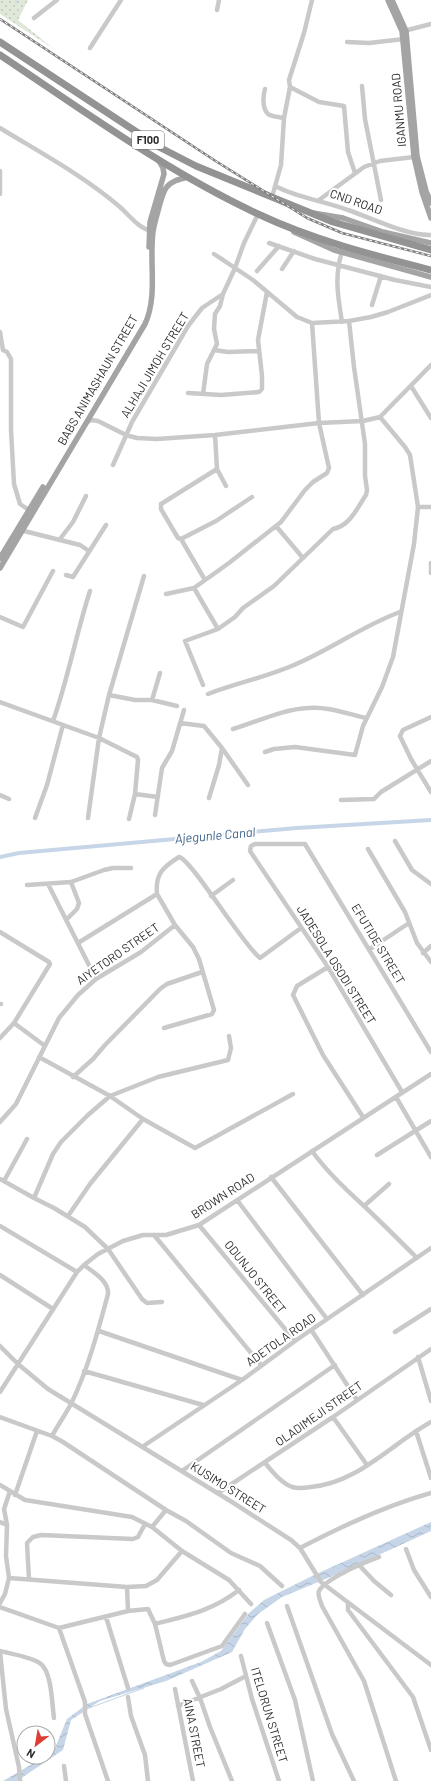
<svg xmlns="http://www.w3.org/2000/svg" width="431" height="1781" font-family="Barlow,sans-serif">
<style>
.grass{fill:url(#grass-dots)}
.water{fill:url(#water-waves)}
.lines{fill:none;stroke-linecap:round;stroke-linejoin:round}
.stream{stroke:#c6d6e8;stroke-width:1}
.canal{stroke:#c6d6e8;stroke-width:4}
.minor{stroke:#c9c9c9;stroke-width:4.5}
.major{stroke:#a4a4a4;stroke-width:5.5}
.highway{stroke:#939393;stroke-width:7}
.rail-casing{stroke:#818181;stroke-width:2.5}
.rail{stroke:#fff;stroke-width:1;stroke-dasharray:3;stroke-linecap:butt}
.labels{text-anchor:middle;stroke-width:4;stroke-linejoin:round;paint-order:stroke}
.shield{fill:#fff;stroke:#6b6b6b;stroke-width:1}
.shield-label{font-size:11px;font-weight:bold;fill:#2c2c2c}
.street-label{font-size:12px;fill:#2c2c2c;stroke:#fff}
.water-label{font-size:13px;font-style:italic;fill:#3e6289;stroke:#fff}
</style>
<defs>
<pattern id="grass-dots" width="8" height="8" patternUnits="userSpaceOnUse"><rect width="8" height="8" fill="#e0e9d9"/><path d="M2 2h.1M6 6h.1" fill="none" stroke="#c0c8ba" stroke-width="1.8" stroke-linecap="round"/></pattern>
<pattern id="water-waves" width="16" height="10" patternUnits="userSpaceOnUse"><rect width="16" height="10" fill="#c6d6e8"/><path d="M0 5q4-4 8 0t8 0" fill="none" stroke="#aab8c7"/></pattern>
</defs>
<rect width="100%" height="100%" fill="#fff"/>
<path class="grass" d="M0,0H28L18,20L54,49L0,14Z"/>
<path class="water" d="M431,1522V1531L335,1575L282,1597L258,1614L245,1629L232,1652L166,1681L100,1701L71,1720L63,1750L17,1781H3L44,1757H48V1754L55,1748L67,1719L87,1704L201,1662L221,1651L249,1613L264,1600L312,1576Z"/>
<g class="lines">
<path class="stream" d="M16,0V4
M89,1708L144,1688"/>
<path class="canal" d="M0,857L19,853L297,828L431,820"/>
<path class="minor" d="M217,10L219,0
M34,18L57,0
M404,31L431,24
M347,42L369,43L404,39
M90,48L121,0
M362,86L365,119L381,200
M290,87L319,102L344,106L348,152L355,173
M265,89C263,96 262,108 268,114C272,117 280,117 284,118
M0,128C41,153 84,176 120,207C129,215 139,229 152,231
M0,171V194
M275,186C298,198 324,201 348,210C372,218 407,236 431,235
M272,197L281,165L284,118L290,87L289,80L304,33L312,0
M319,200L364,167L380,161L414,157
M269,243L315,259L395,280L431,287
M342,252C334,276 338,297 342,322
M214,254L253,280L297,317L312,323L349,321L371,317L388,312L431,295
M282,269L294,251
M257,271L279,246
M372,305L381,276
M0,332L3,350L7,352L11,359V430L14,484L20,504L29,510
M214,350L228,352L259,351
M411,386L431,418
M188,393L221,395L259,392L262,389V376L258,340L267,292
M203,394L207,364L217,344L214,329L215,314L220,306L223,294
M87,422L92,420L98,421L126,435L137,438L157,439L215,435L319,423L363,421L380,417L431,365
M215,435L217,469L226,486
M113,465L132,422L188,326L202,308L223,294L235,268L244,243L258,214
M418,507H431
M276,526L303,558
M20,530L80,545L89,551
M60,539L73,522L86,496
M181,539L178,538L161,509V504L217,469
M431,563V573
M66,575L73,577L106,525
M205,580L181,539L216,521L252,497
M194,588L218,629
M166,594L194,588L229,563L281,522L305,490L313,482L327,473L329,468L319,423L312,323
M0,617L23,627L53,571
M203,685L185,641L218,629L235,617L243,608L274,586L333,529C350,526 357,508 366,495L367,490L365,476V444L354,367L349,321
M208,694C236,683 267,677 294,665C332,649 362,626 400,612
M109,695L135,700H152L177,706
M152,700L160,673
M0,702L99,738L137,757L138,760L135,794L158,797
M431,717L403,730L400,736L411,759L431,792
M53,721C68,679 76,634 90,591
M180,723L204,726L222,748L219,765L209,798
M233,729C257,722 283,709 308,708C327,706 348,714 366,718
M222,748L248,785
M265,752L274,749L295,747L355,755L363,726L382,687L393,657L414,544L418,507L410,455L405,447L380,417
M0,795L9,799
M341,800L374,799L381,792L431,761
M155,815L162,768L172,751L184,710
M35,818L47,785L63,725
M88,818L99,738L109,695L144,576
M129,819L135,794
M395,841L412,870L431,884
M368,849L405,912L417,943L431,962
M48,884L96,979
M27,885L71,882L104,870L113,868H131
M157,894L175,925L193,947L199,959L214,1010L212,1014L164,1028
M211,896L233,880
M66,920L77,909L79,903L71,882
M0,932L49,962L50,964L14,1023L0,1038
M78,943L157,894C155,874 163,867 179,857C192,860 242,944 260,958L301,928
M370,949L409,923
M423,953L431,946
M328,967L297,986L293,995L323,1055L363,1117
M0,1004H1
M14,1023L45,1046
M39,1057L110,1096L143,1119L195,1148L293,1094
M73,1077L93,1059L105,1045L160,989L167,984L202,972
M402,1092L328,967L250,851L251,846L255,844H305L431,1052
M396,1097L431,1157
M0,1122L16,1104L59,1018L78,995L96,979L141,952L175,925
M312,1151C327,1172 344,1188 363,1205C381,1222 399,1240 417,1258
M377,1155L431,1121
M271,1177L363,1295
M0,1179L34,1198L54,1208L85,1227L108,1249L142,1299L147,1303L162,1302
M4,1181L27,1139
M34,1198L53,1154L61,1142L88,1115L110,1096L158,1077L228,1060L231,1048L229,1036
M237,1200L327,1319
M364,1206L389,1184
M68,1216L90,1184L143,1119
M199,1225L295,1341
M0,1226L77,1272
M154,1235L261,1365
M0,1275L53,1309
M99,1331L242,1380
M312,1331L357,1400
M395,1332L431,1309
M0,1346L18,1364L48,1389L232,1502L291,1540L300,1548L321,1582L431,1665
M418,1357L431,1401
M84,1371L203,1405
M0,1392L77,1272L84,1265L98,1254L123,1241L143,1235H166L199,1225L431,1074
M0,1417L52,1436L63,1442L166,1510L186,1521L231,1553L260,1566L282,1586
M333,1417L367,1465
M416,1431L431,1478
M52,1436C58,1425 65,1415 71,1404C88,1369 98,1331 108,1294C109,1281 93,1272 84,1265
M142,1447L242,1380L295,1341L431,1248
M265,1463C273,1472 281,1483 292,1487C298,1489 305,1488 311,1487C358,1483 391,1444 431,1422
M182,1471L335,1365
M0,1485L25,1500L132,1517L152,1527L182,1551L229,1580L251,1604
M218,1493L333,1417L431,1349
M15,1495L37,1431
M0,1522L7,1525
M152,1527L166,1510
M300,1548C342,1526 385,1506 431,1493
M406,1549L414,1570L431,1597
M359,1565L379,1557
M9,1578L127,1587L146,1586L157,1580L182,1551
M29,1579L27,1543L33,1537L41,1535L133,1539L138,1537L145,1524
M127,1587L128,1611
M391,1595L374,1581L359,1565C350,1569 323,1582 319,1591C317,1595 321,1602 322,1606L364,1681L396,1781
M0,1603L5,1594L9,1578L6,1556L7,1525L4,1509L10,1491
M348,1603V1610L413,1697L431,1750
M287,1606L332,1734L354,1781
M0,1607L59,1628L128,1611L148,1609L155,1624L164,1661L166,1664L170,1665L222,1646L245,1614
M106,1617L128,1688
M267,1623L295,1700L313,1781
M155,1624C186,1616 212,1611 239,1590
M59,1628L85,1702V1714L108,1781
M0,1651C11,1654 33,1657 41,1664C52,1673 52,1705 54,1718
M0,1652L6,1709L19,1767L20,1781
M241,1656L252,1699L279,1781
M192,1681L200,1698L210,1727L232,1781
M175,1689L193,1781
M128,1697L131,1716L145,1755L148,1781
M178,1706L221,1689L246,1676
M64,1766L66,1781"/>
<path class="major" d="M388,0L402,31L414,157L422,192L431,218
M392,0L406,31L417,156L426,191L431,203
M313,213L343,218L383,232L431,243
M294,232L334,250L431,277
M149,247L150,222L164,174L163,168L159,161
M0,558L43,487
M0,568L145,324C158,296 149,262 153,232C154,225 156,218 158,211C160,204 162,194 166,188C171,181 180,179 188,177"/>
<path class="highway" d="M0,42L161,148L196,166L333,222L431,250
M0,55C84,111 166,171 258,214C313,240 372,255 431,270"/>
<g class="rail-casing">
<path id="rail" d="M0,19L214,160L307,218L342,233L431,256"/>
</g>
<use href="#rail" class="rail"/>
</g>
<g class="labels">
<rect class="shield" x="132" y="131" width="32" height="18" rx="3"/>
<g class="shield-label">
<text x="148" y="144">F100</text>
</g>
<g class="street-label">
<text transform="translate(399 110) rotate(-95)" y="4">IGANMU ROAD</text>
<text transform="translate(356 202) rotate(19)" y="4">CND ROAD</text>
<text transform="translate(155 365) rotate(-59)" y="4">ALHAJI JIMOH STREET</text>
<text transform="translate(98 380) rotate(-60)" y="4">BABS ANIMASHAUN STREET</text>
<text transform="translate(378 944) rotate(59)" y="4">EFUTIDE STREET</text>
<text transform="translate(118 954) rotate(-35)" y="4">AIYETORO STREET</text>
<text transform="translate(336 965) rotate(58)" y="4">JADESOLA OSODI STREET</text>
<text transform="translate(223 1196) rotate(-33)" y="4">BROWN ROAD</text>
<text transform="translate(255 1277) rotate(51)" y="4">ODUNJO STREET</text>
<text transform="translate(281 1340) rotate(-35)" y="4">ADETOLA ROAD</text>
<text transform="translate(319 1414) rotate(-35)" y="4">OLADIMEJI STREET</text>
<text transform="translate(228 1488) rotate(32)" y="4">KUSIMO STREET</text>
<text transform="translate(269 1715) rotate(73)" y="4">ITELORUN STREET</text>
<text transform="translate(194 1733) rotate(79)" y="4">AINA STREET</text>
</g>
<g class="water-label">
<text transform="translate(215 835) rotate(-5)" y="5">Ajegunle Canal</text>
</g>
</g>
<g transform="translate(36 1745) rotate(211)"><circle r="19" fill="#ffffff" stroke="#ababab"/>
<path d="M0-3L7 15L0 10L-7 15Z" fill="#dc3e34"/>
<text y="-6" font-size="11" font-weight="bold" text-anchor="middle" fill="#2c2c2c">N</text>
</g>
</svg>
